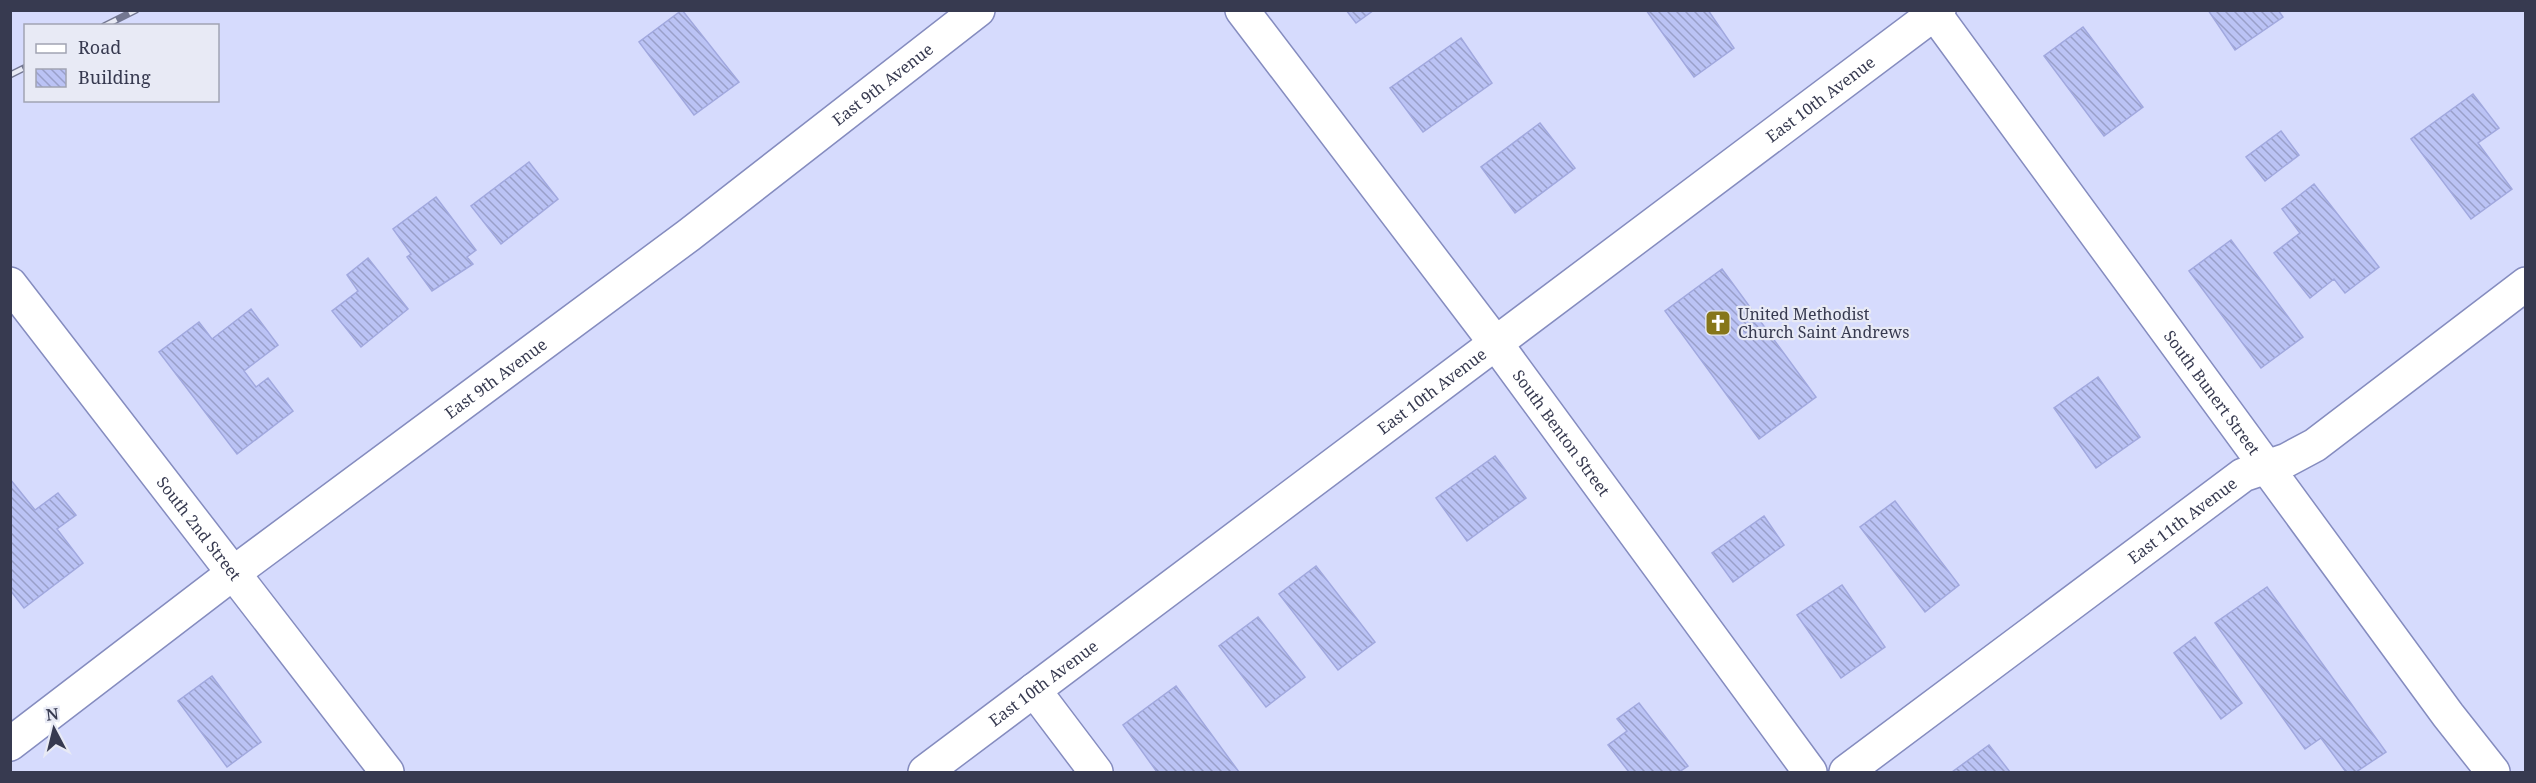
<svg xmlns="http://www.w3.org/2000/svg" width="2536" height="783" font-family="'Noto Serif',serif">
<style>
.building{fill:url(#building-back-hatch);stroke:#a1a8de;stroke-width:1.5}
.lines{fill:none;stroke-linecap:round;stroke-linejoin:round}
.minor-casing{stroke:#858cbf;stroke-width:36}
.tertiary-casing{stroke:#858cbf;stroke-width:36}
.minor{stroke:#fff;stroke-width:33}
.tertiary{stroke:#fff;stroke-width:33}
.rail-casing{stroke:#737791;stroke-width:7}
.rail{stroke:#e8eaf5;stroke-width:4.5;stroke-dasharray:14;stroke-linecap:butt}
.labels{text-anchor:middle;stroke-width:4.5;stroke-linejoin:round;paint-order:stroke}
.street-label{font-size:16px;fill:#373a50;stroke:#e8eaf5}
.poi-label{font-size:16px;fill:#373a50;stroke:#e8eaf5;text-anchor:start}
</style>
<defs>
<pattern id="building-back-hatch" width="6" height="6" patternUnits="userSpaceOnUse" patternTransform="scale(1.5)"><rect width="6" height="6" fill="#bbc3f5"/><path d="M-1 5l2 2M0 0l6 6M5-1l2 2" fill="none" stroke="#999fc9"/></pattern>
</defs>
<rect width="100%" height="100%" fill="#d6dbfd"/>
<path class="building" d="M682,10L739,82L694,115L639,42Z
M1346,10H1374L1356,23Z
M1646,10H1708L1734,48L1694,77Z
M2208,10H2278L2283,17L2235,50Z
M2083,27L2143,107L2104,136L2044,56Z
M1461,38L1492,83L1423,132L1390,88Z
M2473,94L2499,128L2478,143L2512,189L2471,219L2411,139Z
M1540,123L1575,168L1515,213L1481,167Z
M2281,131L2299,155L2265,181L2246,157Z
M529,162L558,199L501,244L471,206Z
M2314,184L2379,267L2345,293L2334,279L2310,298L2274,253L2300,233L2282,209Z
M436,197L476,250L467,257L473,264L432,291L407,257L411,254L393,229Z
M2231,240L2303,337L2261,368L2189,271Z
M368,258L408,309L361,347L332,311L358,291L347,275Z
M1722,269L1816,397L1759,439L1665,311Z
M251,309L278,345L244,371L256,387L268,378L293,411L237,454L159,352L199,322L212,339Z
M2098,377L2140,437L2096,468L2054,408Z
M1495,456L1526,498L1467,541L1436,498Z
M10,479L35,510L58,493L76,515L57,529L83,563L24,608L10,590Z
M1895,501L1959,585L1925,612L1860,527Z
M1764,516L1784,545L1733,582L1712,553Z
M1316,566L1375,642L1338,670L1279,594Z
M1842,585L1885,647L1841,678L1797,615Z
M2267,587L2386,752L2356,772H2346L2321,738L2305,749L2215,623Z
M1258,617L1305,677L1266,707L1219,646Z
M2195,637L2242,703L2221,719L2174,653Z
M212,676L261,742L227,767L178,701Z
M1176,686L1239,772H1157L1123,725Z
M1639,703L1688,766L1679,772H1629L1608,745L1627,731L1617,719Z
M1989,745L2010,772H1952Z"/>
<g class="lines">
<g class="minor-casing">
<g id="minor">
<path id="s1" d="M1242,10L1497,345L1810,772"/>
<path id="s2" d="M1932,10L2448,715L2493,772"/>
<path d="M1034,690L1096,772"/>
<path id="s3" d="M10,744L232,574L689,235L978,10"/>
<path id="s4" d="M925,772L1939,10"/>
<path id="s5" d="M1846,772L2243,475L2287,460L2315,445L2526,284"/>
</g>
</g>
<g class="tertiary-casing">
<g id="tertiary">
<path id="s6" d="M10,284L387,772"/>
</g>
</g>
<use href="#minor" class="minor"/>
<use href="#tertiary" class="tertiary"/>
<g class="rail-casing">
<path id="rail" d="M104,26L136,10
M10,75L26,67"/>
</g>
<use href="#rail" class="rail"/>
</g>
<defs>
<g id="church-square" transform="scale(1.35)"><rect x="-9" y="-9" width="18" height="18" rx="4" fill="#867619" stroke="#e8eaf5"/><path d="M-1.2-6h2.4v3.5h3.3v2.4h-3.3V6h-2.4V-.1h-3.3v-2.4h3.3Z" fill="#fff"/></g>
</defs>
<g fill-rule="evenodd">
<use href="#church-square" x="1718" y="323"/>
</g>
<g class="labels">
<g class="street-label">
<text dy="6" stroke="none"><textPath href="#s3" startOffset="1094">East 9th Avenue</textPath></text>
<text dy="6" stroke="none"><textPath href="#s4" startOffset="1120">East 10th Avenue</textPath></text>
<text dy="6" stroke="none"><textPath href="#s3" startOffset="608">East 9th Avenue</textPath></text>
<text dy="6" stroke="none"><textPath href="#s2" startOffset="474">South Bunert Street</textPath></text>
<text dy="6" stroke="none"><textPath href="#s4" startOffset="634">East 10th Avenue</textPath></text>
<text dy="6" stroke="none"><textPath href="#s1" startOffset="530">South Benton Street</textPath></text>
<text dy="6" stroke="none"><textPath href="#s5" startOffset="420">East 11th Avenue</textPath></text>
<text dy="6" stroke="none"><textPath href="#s6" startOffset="309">South 2nd Street</textPath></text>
<text dy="6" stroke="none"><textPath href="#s4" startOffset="148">East 10th Avenue</textPath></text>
</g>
<g class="poi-label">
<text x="1738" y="320">United Methodist<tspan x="1738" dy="18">Church Saint Andrews</tspan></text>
</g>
</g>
<rect width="2536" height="783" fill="none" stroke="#373a50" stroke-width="24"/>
<rect x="24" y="24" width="195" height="78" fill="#e8eaf5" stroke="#a1a4b3" stroke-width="1.5"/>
<rect x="36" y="44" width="30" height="9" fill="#ffffff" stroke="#a1a4b3" stroke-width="1.5"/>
<text x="78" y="54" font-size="18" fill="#373a50">Road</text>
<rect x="36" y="69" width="30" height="18" fill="url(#building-back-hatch)" stroke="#a1a4b3" stroke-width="1.5"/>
<text x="78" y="84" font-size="18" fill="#373a50">Building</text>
<g transform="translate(54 729) rotate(353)" stroke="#e8eaf5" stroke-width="4.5" paint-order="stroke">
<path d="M0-4.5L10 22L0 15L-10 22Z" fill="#373a50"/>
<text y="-9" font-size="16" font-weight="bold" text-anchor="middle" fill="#373a50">N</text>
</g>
</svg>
